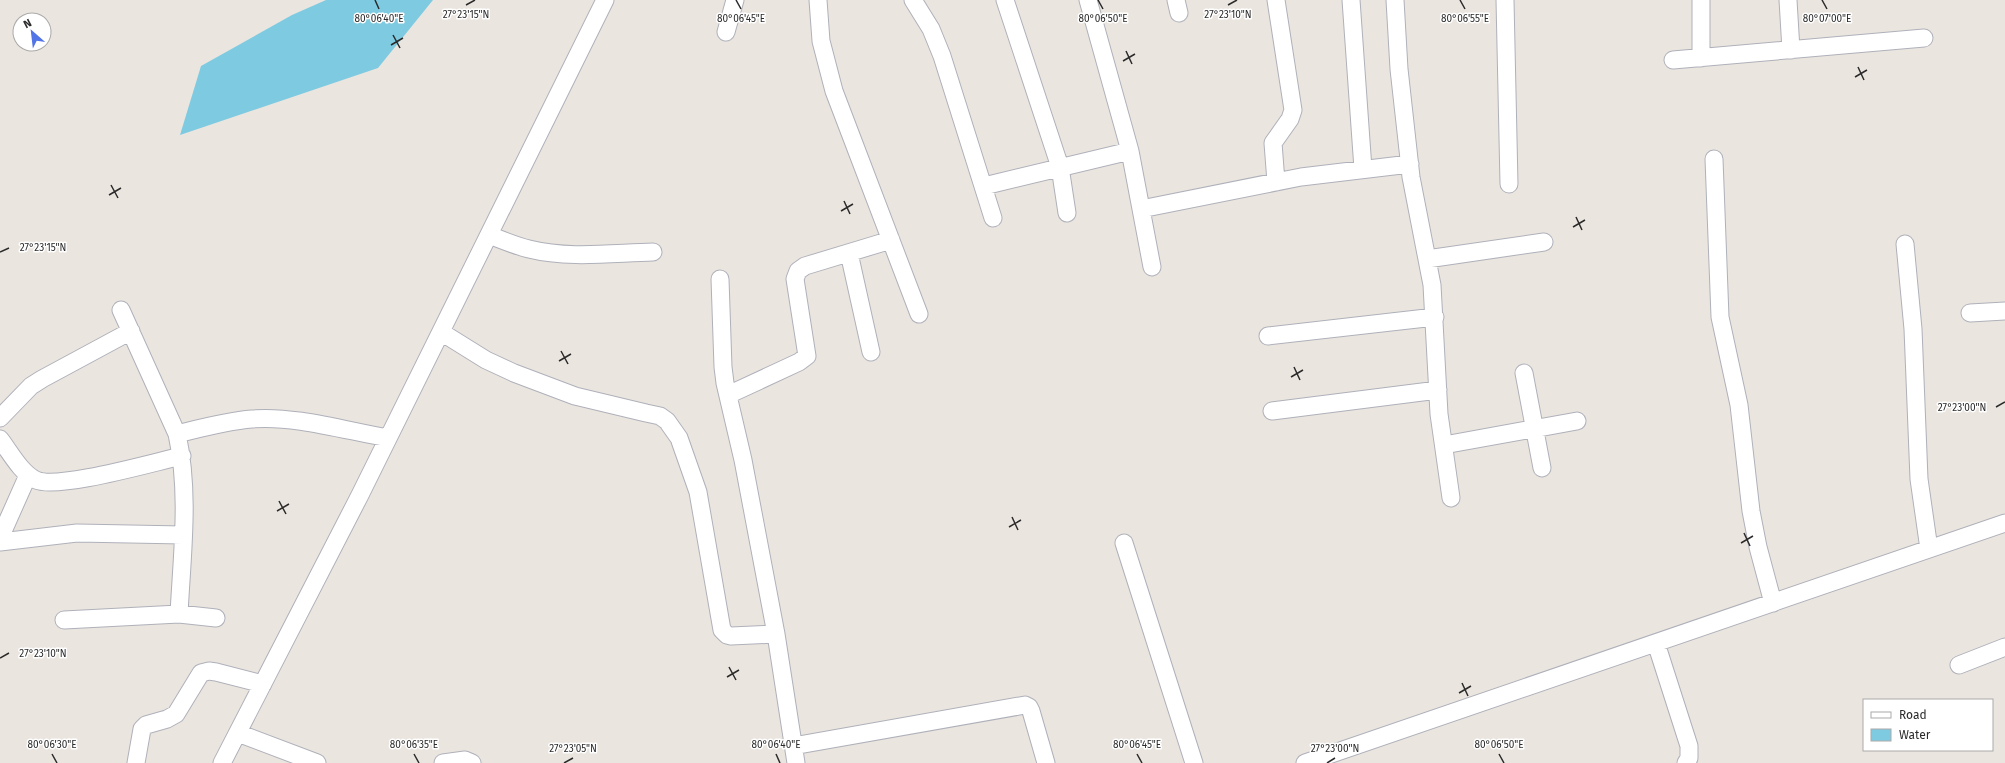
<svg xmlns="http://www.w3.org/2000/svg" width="2005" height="763" font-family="'Fira Sans',sans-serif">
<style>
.water{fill:#7ecbe1}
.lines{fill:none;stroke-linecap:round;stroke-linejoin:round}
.minor-casing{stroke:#afb1ba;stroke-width:19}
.minor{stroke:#fff;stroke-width:17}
.ticks{fill:none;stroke:#2b2b2b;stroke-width:1.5}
.ticks-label{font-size:10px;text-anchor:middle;fill:#2b2b2b;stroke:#fff;stroke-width:3;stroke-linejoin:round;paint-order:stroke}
</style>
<rect width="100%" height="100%" fill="#ebe5df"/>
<path class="water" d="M326,0H433L378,68L180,135L201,66L292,15Z"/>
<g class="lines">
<g class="minor-casing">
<path id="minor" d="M818,0L821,41L834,91L919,314
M913,0L931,29L942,56L993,218
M1005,0L1060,167L1067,213
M1088,0L1130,151L1152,267
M1176,0L1179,13
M1351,0L1363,169
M1395,0L1399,69L1411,177L1432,285L1439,414L1451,498
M1505,0L1509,184
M1788,0L1791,50
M726,32L735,0
M1701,58V0
M1673,60L1924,38
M1714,159L1720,317L1739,405L1751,511L1758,547L1773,603
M1276,182L1273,143L1290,119L1293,110L1276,0
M984,186L1130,151
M1141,209L1301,177L1410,164
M489,235C502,240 516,246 529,249C569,259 612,253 653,252
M1905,244L1913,329L1919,479L1929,549
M849,253L871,352
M1427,259L1544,242
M720,279L723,367L725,383L743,460L776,634L796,763
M121,310L177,434C190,493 182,554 179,614
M1970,313L2005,311
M441,332L486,360L514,373L575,396L646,413L660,416L667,421L679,438L698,492L722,630L727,635L731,636L776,634
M1268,336L1435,317
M1524,373L1542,468
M728,395L799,362L807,356L795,279L798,271L805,266L891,240
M1272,411L1438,390
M0,418L31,386L42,379L131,331
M177,434C201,428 226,421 252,419C293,415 347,431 388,438
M0,439C10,452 21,473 36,480C58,490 154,462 182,456
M1444,445L1577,421
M0,538L28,475
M0,542L77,533L183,535
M1124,543L1194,763
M64,620L179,614L216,618
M1656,643L1689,746V758L1686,763
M1959,665L2005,647
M238,733L317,763
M793,746L1025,705L1029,707L1031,711L1046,763
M136,763L142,729L146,725L167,719L176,714L201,673L209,671L216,672L263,684
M222,763L360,495L605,0
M443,763L465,760L472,763
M1305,763L2005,523"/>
</g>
<use href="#minor" class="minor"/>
</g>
<path class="ticks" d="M375,0L379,9M736,0L741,9M1098,0L1103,9M1460,0L1465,9M1822,0L1827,9M466,5L475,0M1228,5L1237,0M393,35L400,48M391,45L403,38M1126,51L1132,64M1123,61L1135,54M1858,67L1864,80M1855,77L1867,70M111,185L118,198M109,195L121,188M844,201L850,214M841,211L853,204M1576,217L1582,230M1573,227L1585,220M0,252L9,248M561,351L568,364M559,361L571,354M1294,367L1300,380M1291,377L1303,370M1996,407L2005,402M279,501L286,514M277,511L289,504M1012,517L1018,530M1009,527L1021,520M1744,533L1750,546M1741,543L1753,536M0,658L9,653M729,667L736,680M727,677L739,670M1462,683L1468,696M1459,693L1471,686M52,754L57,763M414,754L419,763M776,754L780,763M1137,754L1142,763M1499,754L1504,763M564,763L573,758M1327,763L1335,758"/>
<g class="ticks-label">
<text x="466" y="18">27°23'15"N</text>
<text x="1228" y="18">27°23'10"N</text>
<text x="379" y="22">80°06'40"E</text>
<text x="741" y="22">80°06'45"E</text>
<text x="1103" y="22">80°06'50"E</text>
<text x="1465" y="22">80°06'55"E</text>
<text x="1827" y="22">80°07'00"E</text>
<text x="43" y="251">27°23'15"N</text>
<text x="1962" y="411">27°23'00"N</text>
<text x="43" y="657">27°23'10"N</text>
<text x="52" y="748">80°06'30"E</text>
<text x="414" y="748">80°06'35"E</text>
<text x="776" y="748">80°06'40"E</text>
<text x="1137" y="748">80°06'45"E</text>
<text x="1499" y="748">80°06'50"E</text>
<text x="573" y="752">27°23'05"N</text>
<text x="1335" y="752">27°23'00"N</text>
</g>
<rect x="1863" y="699" width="130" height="52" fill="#ffffff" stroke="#aaaaaa"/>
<rect x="1871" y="712" width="20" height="6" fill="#ffffff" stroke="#aaaaaa"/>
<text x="1899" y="719" font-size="12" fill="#2b2b2b">Road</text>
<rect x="1871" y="729" width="20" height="12" fill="#7ecbe1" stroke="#aaaaaa"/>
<text x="1899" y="739" font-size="12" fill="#2b2b2b">Water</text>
<g transform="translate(32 32) rotate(332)"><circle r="19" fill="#ffffff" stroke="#aaaaaa"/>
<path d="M0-3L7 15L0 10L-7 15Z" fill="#5174e6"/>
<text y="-6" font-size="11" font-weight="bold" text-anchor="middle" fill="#2b2b2b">N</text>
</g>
</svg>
